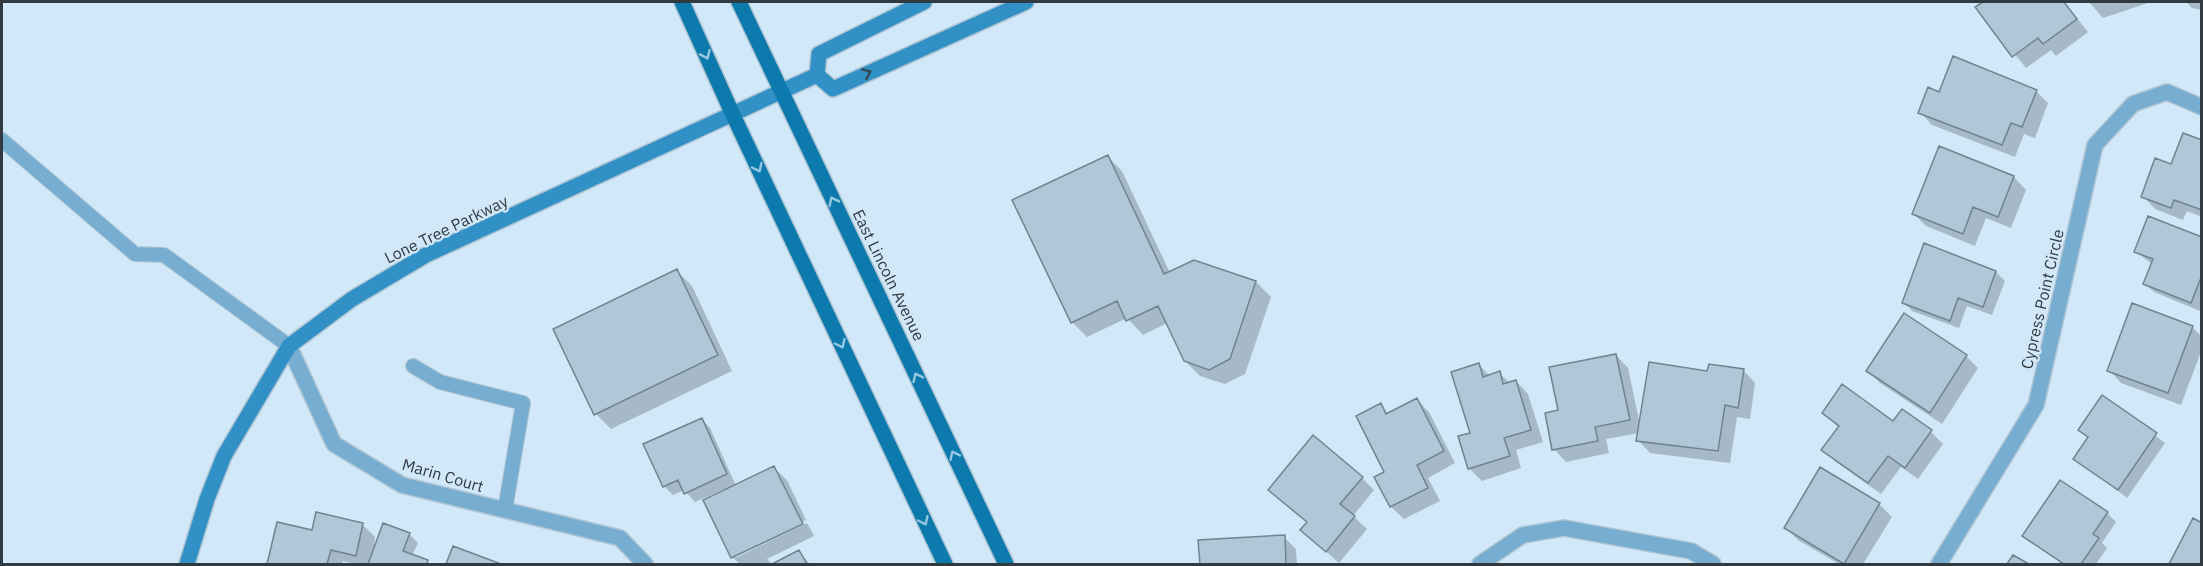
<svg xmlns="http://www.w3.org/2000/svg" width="2203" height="566" font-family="'IBM Plex Sans',sans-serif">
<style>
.shadow{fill:#0003}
.building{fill:#b0c7d7;stroke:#6e8492;stroke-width:1.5}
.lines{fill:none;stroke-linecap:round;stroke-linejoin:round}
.lane-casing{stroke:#b0c5d3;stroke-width:16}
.street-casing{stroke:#b0c5d3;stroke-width:18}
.secondary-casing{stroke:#b0c5d3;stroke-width:18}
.primary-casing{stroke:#b0c5d3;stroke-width:18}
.lane{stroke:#76add0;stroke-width:14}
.street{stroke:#76add0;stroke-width:15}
.secondary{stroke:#3190c5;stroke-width:15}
.primary{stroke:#0d7aad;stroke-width:15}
.oneway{stroke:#96c7e2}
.oneway2{stroke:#314754}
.labels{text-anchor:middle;stroke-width:4.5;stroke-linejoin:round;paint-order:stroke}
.street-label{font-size:16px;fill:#313a40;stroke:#d0e8f8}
</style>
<rect width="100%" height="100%" fill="#d0e8f8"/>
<path class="shadow" d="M1986,2H2064L2088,32L2056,56L2051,50L2026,68L1978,8Z
M2089,2H2151L2103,18Z
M2186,2H2202V10L2192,8Z
M2036,91L2048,103L2035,138L2024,134L2015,157L1932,125L1920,112L1940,94Z
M2202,142V217L2187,211L2183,220L2155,209L2143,196Z
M1940,148L2014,177L2026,190L2011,228L1986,218L1975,246L1926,226L1914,214Z
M1107,156L1122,171L1170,273L1194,262L1256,282L1271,297L1245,374L1225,384L1200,376L1185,361L1167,323L1143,335L1127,318L1087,337L1072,322Z
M2202,239L2200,311L2154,292L2145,284L2152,264L2136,252Z
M677,271L692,286L732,371L611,429L596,414Z
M1996,272L2005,281L1992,315L1967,306L1959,328L1912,311L1904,302Z
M2192,327L2202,337V349L2181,405L2121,383L2109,370Z
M1616,355L1628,368L1640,425L1709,373L1743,370L1755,383L1750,419L1737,417L1730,463L1650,453L1638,440L1639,433L1606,439L1609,453L1566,462L1554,449L1559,411Z
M1966,356L1978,368L1942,424L1880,383L1868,371Z
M1479,365L1490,376L1499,373L1510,383L1516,381L1528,394L1543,442L1516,450L1521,468L1482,481L1469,468Z
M2103,397L2165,443L2127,498L2075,458L2089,438L2080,430Z
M1417,400L1429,412L1455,463L1428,478L1440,501L1404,519L1391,507L1376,477L1386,472L1380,405L1389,414Z
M1824,413L1931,432L1943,444L1918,479L1901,467L1881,494L1836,462L1823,450L1839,428Z
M702,419L710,428L736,486L774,468L787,480L806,520L735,554V558L807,523L814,536L767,559L772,564H740L732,557L724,489L695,502L684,490L673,495L664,486Z
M1362,478L1374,490L1353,516L1367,529L1339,563L1302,530L1308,523L1270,490Z
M1879,504L1892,517L1863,564H1839L1798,540L1786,528Z
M2107,513L2116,522L2102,543L2107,548L2096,564H2062L2024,536Z
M279,524L313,532L363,525L375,537L373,554L409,534L418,543L412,556L430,564H356L343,561L342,564H269Z
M1284,537L1296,549L1297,564H1202Z
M453,548L497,564H447Z
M799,552L810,564H775Z"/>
<path class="building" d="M1983,2H2064L2077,19L2043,44L2038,38L2012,57L1975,7Z
M1953,56L2037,90L2022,127L2011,123L2002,145L1918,113L1928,87L1939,92Z
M2183,133L2202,140V210L2174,200L2171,208L2141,197L2155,158L2171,164Z
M1939,146L2014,176L1998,217L1973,207L1963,234L1912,214Z
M1108,155L1164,274L1194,260L1256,281L1230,359L1209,370L1184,361L1158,306L1126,321L1117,301L1071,323L1012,200Z
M2148,216L2202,237V275L2191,303L2143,284L2153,259L2134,252Z
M1924,243L1996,271L1983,307L1958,298L1950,321L1902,303Z
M677,269L718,355L594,415L553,329Z
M2132,303L2193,326L2168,393L2107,371Z
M1904,313L1967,355L1930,413L1866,371Z
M1616,354L1630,420L1595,427L1598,441L1552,450L1545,413L1558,410L1549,367Z
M1649,362L1707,371L1709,364L1744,369L1738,408L1725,405L1718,451L1636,441Z
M1479,363L1483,377L1500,371L1503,384L1516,380L1531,430L1504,438L1510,456L1468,469L1458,436L1470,433L1451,372Z
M1842,384L1893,421L1902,409L1932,430L1905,468L1888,456L1868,483L1821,450L1839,426L1822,413Z
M2102,395L2157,433L2118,490L2073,459L2088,437L2078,430Z
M1417,398L1444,451L1417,465L1428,488L1390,507L1374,477L1384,472L1356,416L1381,403L1386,414Z
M702,418L727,474L684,494L678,480L663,487L643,444Z
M1313,435L1363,477L1340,504L1355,516L1326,552L1300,530L1307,522L1268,490Z
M774,466L803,524L731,558L703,500Z
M1820,467L1880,503L1844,564L1784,528Z
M2060,480L2108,512L2093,534L2099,538L2081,564H2064L2022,536Z
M316,512L363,523L356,556L331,550L327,564H267L277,522L312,530Z
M2193,518L2202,523V564H2169Z
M383,523L410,533L403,551L428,560L427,564H368Z
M1285,535L1286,564H1200L1198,540Z
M453,546L501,564H446Z
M799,550L807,564H772Z
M2013,555L2029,564H2007Z"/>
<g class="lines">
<g class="lane-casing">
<path id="lane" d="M2,140L135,254L164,255L289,346
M413,366L440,382L523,403L505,510"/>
</g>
<g class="street-casing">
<path id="street" d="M289,346L334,444L402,485L620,538L645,564
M1480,564L1523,535L1564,528L1691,551L1713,564
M1939,564L2036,405L2095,145L2133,104L2167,92L2202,107"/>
</g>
<g class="secondary-casing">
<path id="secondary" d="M817,75L833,89L1026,2
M817,75L819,54L924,2
M187,564L207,499L224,456L289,346L352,299L426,255L817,75"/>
</g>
<g class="primary-casing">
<path id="primary" d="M682,2L733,115L945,564
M739,2L1006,564"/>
</g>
<use href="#lane" class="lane"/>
<use href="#street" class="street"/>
<use href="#secondary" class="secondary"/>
<use href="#primary" class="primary"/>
</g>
<defs><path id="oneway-chevron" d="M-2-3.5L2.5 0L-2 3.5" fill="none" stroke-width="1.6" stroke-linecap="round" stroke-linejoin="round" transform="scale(1.5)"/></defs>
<g class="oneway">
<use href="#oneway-chevron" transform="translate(706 55) rotate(66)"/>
<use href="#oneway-chevron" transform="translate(758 168) rotate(65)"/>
<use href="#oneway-chevron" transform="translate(833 201) rotate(-116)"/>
<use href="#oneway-chevron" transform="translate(841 344) rotate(65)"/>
<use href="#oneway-chevron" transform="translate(917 377) rotate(-116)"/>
<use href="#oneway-chevron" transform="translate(954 455) rotate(-115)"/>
<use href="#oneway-chevron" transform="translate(924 521) rotate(65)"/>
</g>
<use class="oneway2" href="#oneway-chevron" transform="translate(867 73) rotate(-24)"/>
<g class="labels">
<g class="street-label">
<text transform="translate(446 229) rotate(-26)" y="6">Lone Tree Parkway</text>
<text transform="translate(889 275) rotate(64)" y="6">East Lincoln Avenue</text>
<text transform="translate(2042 299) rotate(-77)" y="6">Cypress Point Circle</text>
<text transform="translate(443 475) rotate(16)" y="6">Marin Court</text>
</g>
</g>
<rect width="2203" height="566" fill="none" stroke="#313a40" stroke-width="6"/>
</svg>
